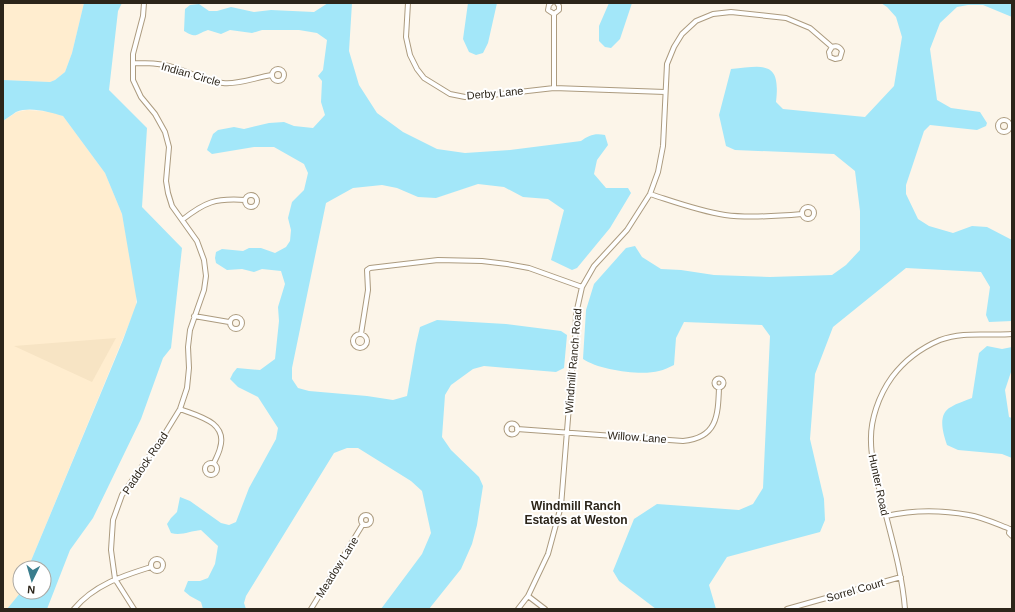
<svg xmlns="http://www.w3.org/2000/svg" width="1015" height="612" font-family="Arial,sans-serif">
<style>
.built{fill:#ffedcf}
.green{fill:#f7e4c4}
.water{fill:#a3e7f9}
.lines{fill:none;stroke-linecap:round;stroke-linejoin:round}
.street-casing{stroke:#ac9b7f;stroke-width:6}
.street{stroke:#fff;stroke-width:4}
.labels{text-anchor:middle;stroke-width:4;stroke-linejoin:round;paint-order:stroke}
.street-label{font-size:11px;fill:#2c251a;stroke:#fff}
.neighbourhood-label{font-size:12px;font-weight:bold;fill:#2c251a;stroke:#fff}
</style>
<rect width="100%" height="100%" fill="#fcf5e9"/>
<path class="built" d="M3,3H84L72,53L65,72L55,80L50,82L3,80Z
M27,110L52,112L63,116L105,173L122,214L136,286V307L28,568H20L21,593L7,609H3V121L17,112Z"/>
<path class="green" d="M116,338L92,382L14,346Z"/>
<path class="water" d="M84,3H122L118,11L109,90L147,128L142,207L182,248L171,348L163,358L141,419L93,518L70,550L47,609H7L21,592H44V568H28L123,340L137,302L122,214L105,173L63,116C49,112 30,106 16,112C12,115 7,118 3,121V80L50,82L55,80L65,72L72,53Z
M328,3H352L349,51L359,85L377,113L403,132L437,149L465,153L510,150L581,141C589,135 595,133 605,135L608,145L597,160L594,174L606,188H628L631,193L610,228L577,268L572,270L551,260L564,210L548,199L523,197L504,187L478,184L436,198L418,197L397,188L382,185L353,188L326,203L292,368V379L298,388L309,391L367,396L393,400L407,396L416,344L420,327L437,320L506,324L561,331L567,335L564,368L556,372L484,366L473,369L451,385L445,395L442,437L451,450L479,477L483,486L477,525L472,544L461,569L429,609H381L422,554L431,533L422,491L411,481L358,448H347L334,453L246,596L244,603L246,609H203L201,602L190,596L184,591L188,581H200L208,578L215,564L218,546L201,530C190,531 181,536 171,533L167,524L171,518L177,512L180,497L190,501L221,523L229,525L236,522L249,488L276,439L278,428L258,397L238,387L230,379L233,373L237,368L260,370L275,359L279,321L278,307L285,284L281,271L262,269L254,272L242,269L227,270L216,263L215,258L216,252L222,249L243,251L249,248H261L275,253L286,247L290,241L291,230L288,218L292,202L304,190L308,173L304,164L274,147H254L212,154L207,150L213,134L218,130L234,127L244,129L269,123L284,122L294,126L313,128L325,115L321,102L322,81L318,76L323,70L327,40L317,33L299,30H262L252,33L230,30L221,34L208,30C196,34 197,39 184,31L185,9L190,5L199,4L209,11H217L231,7L254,12L271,10L314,12Z
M468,3H497L488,43L483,53L476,55L469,52L463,39Z
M609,3H632L620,39L611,48L605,47L599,41V26Z
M881,3H1012V17L983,5H968L957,7L940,23L930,49L937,100L951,108L980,112L987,123L986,126L977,130L930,125L924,131L906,185V194L918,219L929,226L953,233L972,226L987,227L1012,240V321L989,322L986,315L990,287L981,272L906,268L833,327L815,374L810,439L824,499L825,520L820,532L727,557L709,585L716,609H656L619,581L613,571L634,519L657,504L739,510L753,504L763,488L770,336L762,325L684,322L676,338L674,365C669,367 664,370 659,371C641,376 599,370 583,359L586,310L594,284L626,248L635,246L642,257L661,269L681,270L714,275L770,277L832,275L846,265L860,250V211L855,171L834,154L735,150L726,146L719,115L731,69C764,66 781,60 776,102L783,109L865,117L894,86L902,37L896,17L887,7Z
M987,346L1002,349L1012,347V369L1005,390L1009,417L1012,418V458L1002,454L958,450L947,445C943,433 937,414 951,407C957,403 965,401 972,398L979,353Z"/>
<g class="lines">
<g class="street-casing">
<path id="street" d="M408,3L406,37L410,55L417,69L424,78L450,94L465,97L483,96L554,88L665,92
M551,3L549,5L548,10L554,14L559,10V6L557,3
M554,14V88
M133,63C147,63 160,63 173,67C190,72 206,82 223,83C238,85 257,77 272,75
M272 75a6 6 0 1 1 12 0a6 6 0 1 1-12 0Z
M998 126a6 6 0 1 1 12 0a6 6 0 1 1-12 0Z
M650,194C675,202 699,211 725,215C747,218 779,216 802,214
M245 201a6 6 0 1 1 12 0a6 6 0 1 1-12 0Z
M802 213a6 6 0 1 1 12 0a6 6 0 1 1-12 0Z
M182,220C205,202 215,198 245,200
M194,316L229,322
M230 323a6 6 0 1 1 12 0a6 6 0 1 1-12 0Z
M361,334L368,290L367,270L370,268L438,260L482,261L507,264L529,268L582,287
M353 341a7 7 0 1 1 14 0a7 7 0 1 1-14 0Z
M714.5 383a4.5 4.5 0 1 1 9 0a4.5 4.5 0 1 1-9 0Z
M180,409C198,416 228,422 220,448C219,453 216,458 214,463
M506.5 429a5.5 5.5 0 1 1 11 0a5.5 5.5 0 1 1-11 0Z
M517,429L683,441C717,438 718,416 719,388
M205 469a6 6 0 1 1 12 0a6 6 0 1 1-12 0Z
M361 520a5 5 0 1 1 10 0a5 5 0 1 1-10 0Z
M886,516C912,510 942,510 969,515C982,517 997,524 1010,529
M1010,529L1009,533L1012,536
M151 565a6 6 0 1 1 12 0a6 6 0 1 1-12 0Z
M528,596L545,609
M74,609C94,585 122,576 151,567
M134,609L115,579L111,550L113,520L122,495L164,435L180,409L187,388L189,368L188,347L190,330L204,290L206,276L204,260L197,241L172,206L168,193L166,181L169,147L165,132L155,114L141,97L133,80V54L143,16L144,3
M311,609L363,524
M518,609L528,596L548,554L561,506L571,381L575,344L576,314L582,287L594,266L627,230L650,194L658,172L663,146L667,64L674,47L682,34L696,21L713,14L731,12L786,18L810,28L832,47C837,45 840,47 842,51L840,58L835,59L830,57L829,52L832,47
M787,609L901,577
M905,609C902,571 890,533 881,496C877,479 871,461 871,442C870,420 879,395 892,377C904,361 921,348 940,340C963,331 988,336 1012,334"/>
</g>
<use href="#street" class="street"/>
</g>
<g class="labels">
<g class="street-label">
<text transform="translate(191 74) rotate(16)" y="4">Indian Circle</text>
<text transform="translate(495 93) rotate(-5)" y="4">Derby Lane</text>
<text transform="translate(573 361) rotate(-85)" y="4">Windmill Ranch Road</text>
<text transform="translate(637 437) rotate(4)" y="4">Willow Lane</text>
<text transform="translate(145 463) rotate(-56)" y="4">Paddock Road</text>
<text transform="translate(879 485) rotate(78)" y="4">Hunter Road</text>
<text transform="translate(337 567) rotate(-58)" y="4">Meadow Lane</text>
<text transform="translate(855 590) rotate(-16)" y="4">Sorrel Court</text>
</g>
<g class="neighbourhood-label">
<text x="576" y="510">Windmill Ranch<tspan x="576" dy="14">Estates at Weston</tspan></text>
</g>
</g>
<rect width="1015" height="612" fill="none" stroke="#2c251a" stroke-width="8"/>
<g transform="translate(32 580) rotate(185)"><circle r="19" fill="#ffffff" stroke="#aba8a3"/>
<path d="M0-3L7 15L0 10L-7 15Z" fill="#3a7d8d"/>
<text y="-6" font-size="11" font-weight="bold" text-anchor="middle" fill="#2c251a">N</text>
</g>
</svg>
